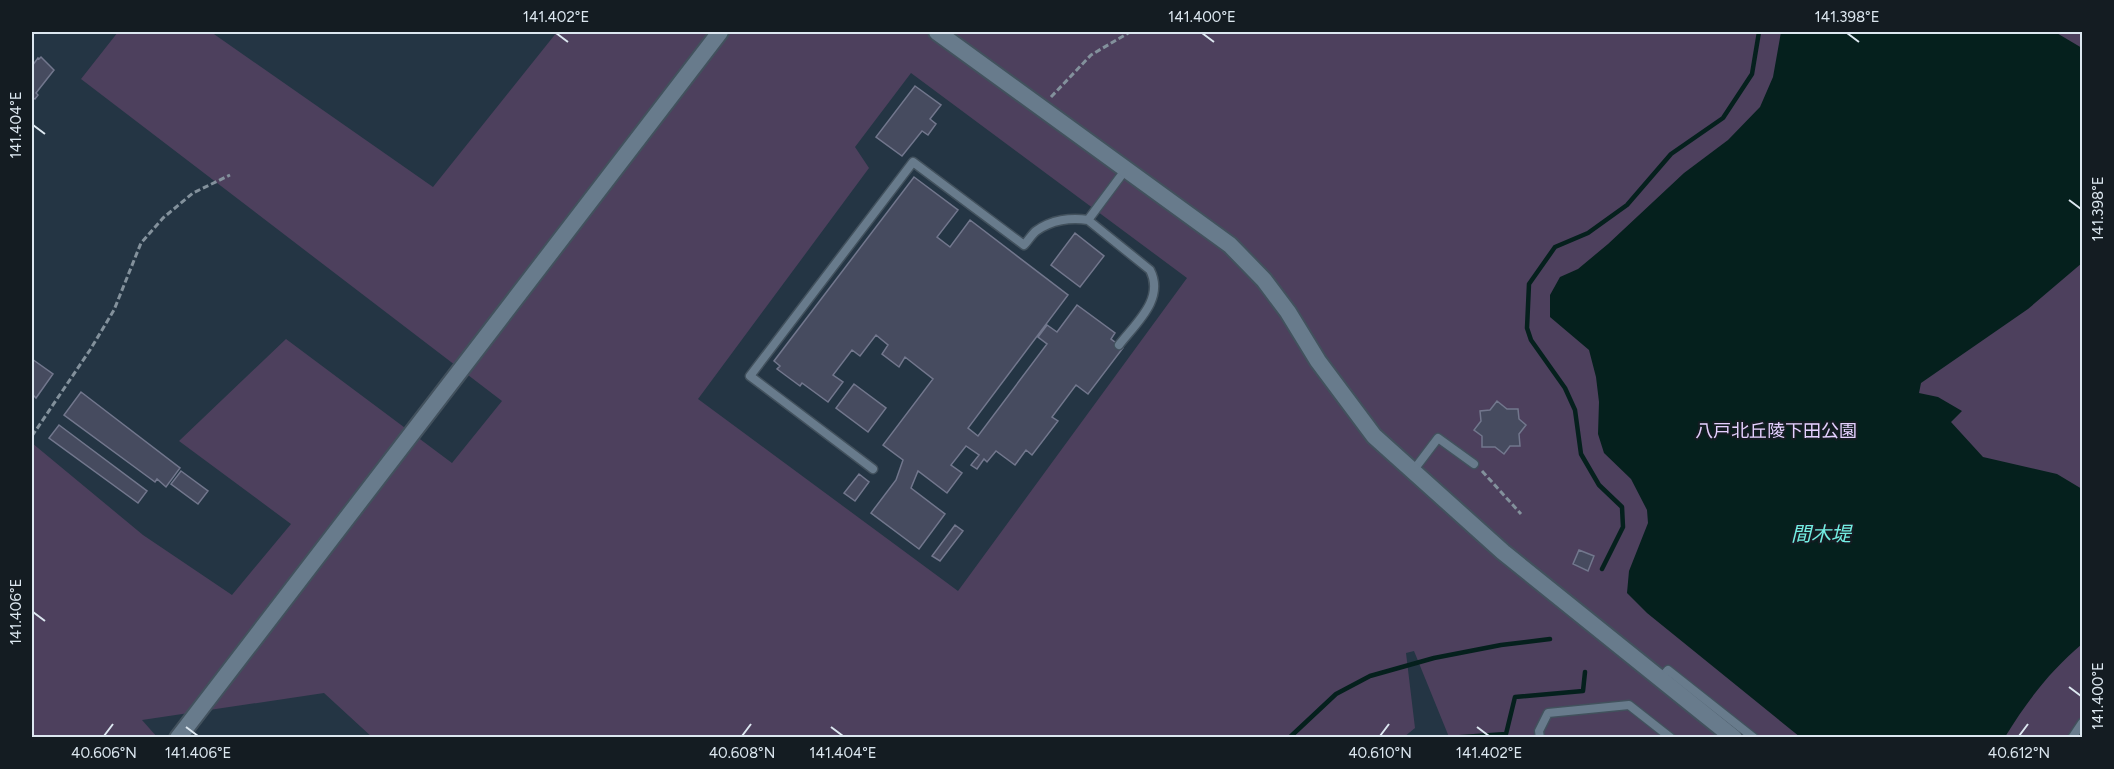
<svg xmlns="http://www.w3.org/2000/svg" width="2114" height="769" font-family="Figtree,'Noto Sans JP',sans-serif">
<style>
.green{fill:#4d405d;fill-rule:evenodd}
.water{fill:#05201d}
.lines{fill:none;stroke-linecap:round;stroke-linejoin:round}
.stream{stroke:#05201d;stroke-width:4.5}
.building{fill:#464b5f;stroke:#72778d;stroke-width:1.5}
.service-casing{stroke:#42515d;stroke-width:11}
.tertiary-casing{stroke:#42515d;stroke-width:20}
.path{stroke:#83919c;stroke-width:3;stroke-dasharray:6 3;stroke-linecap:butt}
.service{stroke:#687b8c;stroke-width:8}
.tertiary{stroke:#687b8c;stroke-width:16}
.ticks{fill:none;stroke:#dce7f0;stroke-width:2}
.labels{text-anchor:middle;stroke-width:4.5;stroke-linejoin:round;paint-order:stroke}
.park-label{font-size:18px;fill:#e4cffe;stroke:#141c22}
.water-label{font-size:20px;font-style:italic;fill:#73ede2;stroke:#141c22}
.neatline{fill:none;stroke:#dce7f0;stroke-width:2}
.ticks-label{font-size:15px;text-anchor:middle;fill:#dce7f0}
</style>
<rect width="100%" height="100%" fill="#243544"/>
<path class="green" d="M118,32H211L433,187L557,32H2082V737H1449L1414,651L1406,653L1415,728L1404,737L373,738L324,693L142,720L157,737L32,738V443L143,535L232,595L291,524L179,441L286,339L452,463L502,401L81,79ZM911,73L1187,278L958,591L698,399L869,168L855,147Z"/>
<path class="water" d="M1781,32H2055L2082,48V263L2028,309L1921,383L1919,393L1938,397L1962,411L1951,422L1983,457L2057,474L2082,489V644C2050,671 2027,701 2005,737H1800L1647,613L1627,593L1629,571L1648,523L1647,510L1631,479L1604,453L1598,434L1599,402L1596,377L1589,350L1550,317V295L1560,277L1578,269L1608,244L1684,173L1728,140L1760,107L1773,77Z"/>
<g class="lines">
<path class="stream" d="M1602,569L1623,527L1622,507L1599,485L1581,454L1575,410L1565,388L1531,340L1527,328L1529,284L1555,247L1588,233L1627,205L1671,154L1723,118L1752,74L1759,32
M1289,738L1336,694L1370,676L1434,658L1501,645L1550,639
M1448,738L1506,734L1515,697L1583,691L1585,672"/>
</g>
<path class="building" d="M41,57L54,70L36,93L38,95L35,99L32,97V66L38,58L39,59Z
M915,86L941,105L930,119L936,124L928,135L922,131L902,156L876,137Z
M914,177L958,210L937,237L950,247L970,220L1068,295L968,428L978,436L1047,344L1038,337L1047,325L1057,332L1077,305L1115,333L1111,339L1123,348L1088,394L1076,385L1052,417L1058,421L1032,455L1026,450L1015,465L996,451L987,462L984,459L977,469L971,465L979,455L966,446L951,465L962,473L947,493L918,471L911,488L945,514L919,549L871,513L896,480L903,460L883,445L933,379L905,357L899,367L882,354L888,345L876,335L860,356L852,350L833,375L843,382L828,402L802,383L800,386L777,369L780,366L774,361Z
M1075,233L1104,256L1080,287L1051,265Z
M32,359L53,374L36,398L32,394Z
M854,384L886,408L868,432L836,408Z
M81,392L180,468L166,487L157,479L155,482L64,415Z
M1497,401L1507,409H1518L1519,419L1526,425L1519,434L1520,446H1510L1504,454L1495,447H1482V436L1474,430L1481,421L1480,411L1490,410Z
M59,425L147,491L138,503L49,438Z
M181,471L208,491L198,504L171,484Z
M859,474L869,482L855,501L844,493Z
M955,525L963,531L940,561L932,556Z
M1579,550L1594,556L1588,571L1573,564Z"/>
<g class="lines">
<g class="service-casing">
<path id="service" d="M1119,345C1136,323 1165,299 1150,270L1088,220L1126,169
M873,469L750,376L913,162L1024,245C1028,241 1032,234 1036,231C1051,220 1071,217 1088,220
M1413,471L1438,438L1474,464
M1661,678L1668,670L1754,738
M1540,738L1539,731L1548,713L1629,705L1671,738
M2072,738L2082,723"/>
</g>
<g class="tertiary-casing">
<path id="tertiary" d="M937,32L1230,245L1264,280L1288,312L1318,361L1374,436L1503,552L1734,738
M178,738L720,32"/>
</g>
<path class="path" d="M1051,97L1091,55L1130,32
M32,436L90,350L114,310L141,243L163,218L193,193L230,175
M1482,471L1521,514"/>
<use href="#service" class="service"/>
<use href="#tertiary" class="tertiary"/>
</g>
<path class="ticks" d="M556,33L568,42M1202,33L1214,42M1847,33L1859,42M33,125L45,134M2069,200L2081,209M33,612L45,621M2069,687L2081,696M186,727L198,736M831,727L843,736M1477,727L1489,736M104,736L113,724M742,736L751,724M1380,736L1389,724M2019,736L2028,724"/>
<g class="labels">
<g class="park-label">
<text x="1776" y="437">八戸北丘陵下田公園</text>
</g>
<g class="water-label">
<text x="1821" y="541">間木堤</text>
</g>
</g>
<rect width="2114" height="769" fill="none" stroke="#141c22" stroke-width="66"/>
<rect x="33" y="33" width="2048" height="703" class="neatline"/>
<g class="ticks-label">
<text x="556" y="22">141.402°E</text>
<text x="1202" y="22">141.400°E</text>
<text x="1847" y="22">141.398°E</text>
<text transform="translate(16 125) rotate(-90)" y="5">141.404°E</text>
<text transform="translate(2098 209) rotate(-90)" y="5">141.398°E</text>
<text transform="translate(16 612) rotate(-90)" y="5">141.406°E</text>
<text transform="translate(2098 696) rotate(-90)" y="5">141.400°E</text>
<text x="104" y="758">40.606°N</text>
<text x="198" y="758">141.406°E</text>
<text x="742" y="758">40.608°N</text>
<text x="843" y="758">141.404°E</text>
<text x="1380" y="758">40.610°N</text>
<text x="1489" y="758">141.402°E</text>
<text x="2019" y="758">40.612°N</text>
</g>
</svg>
